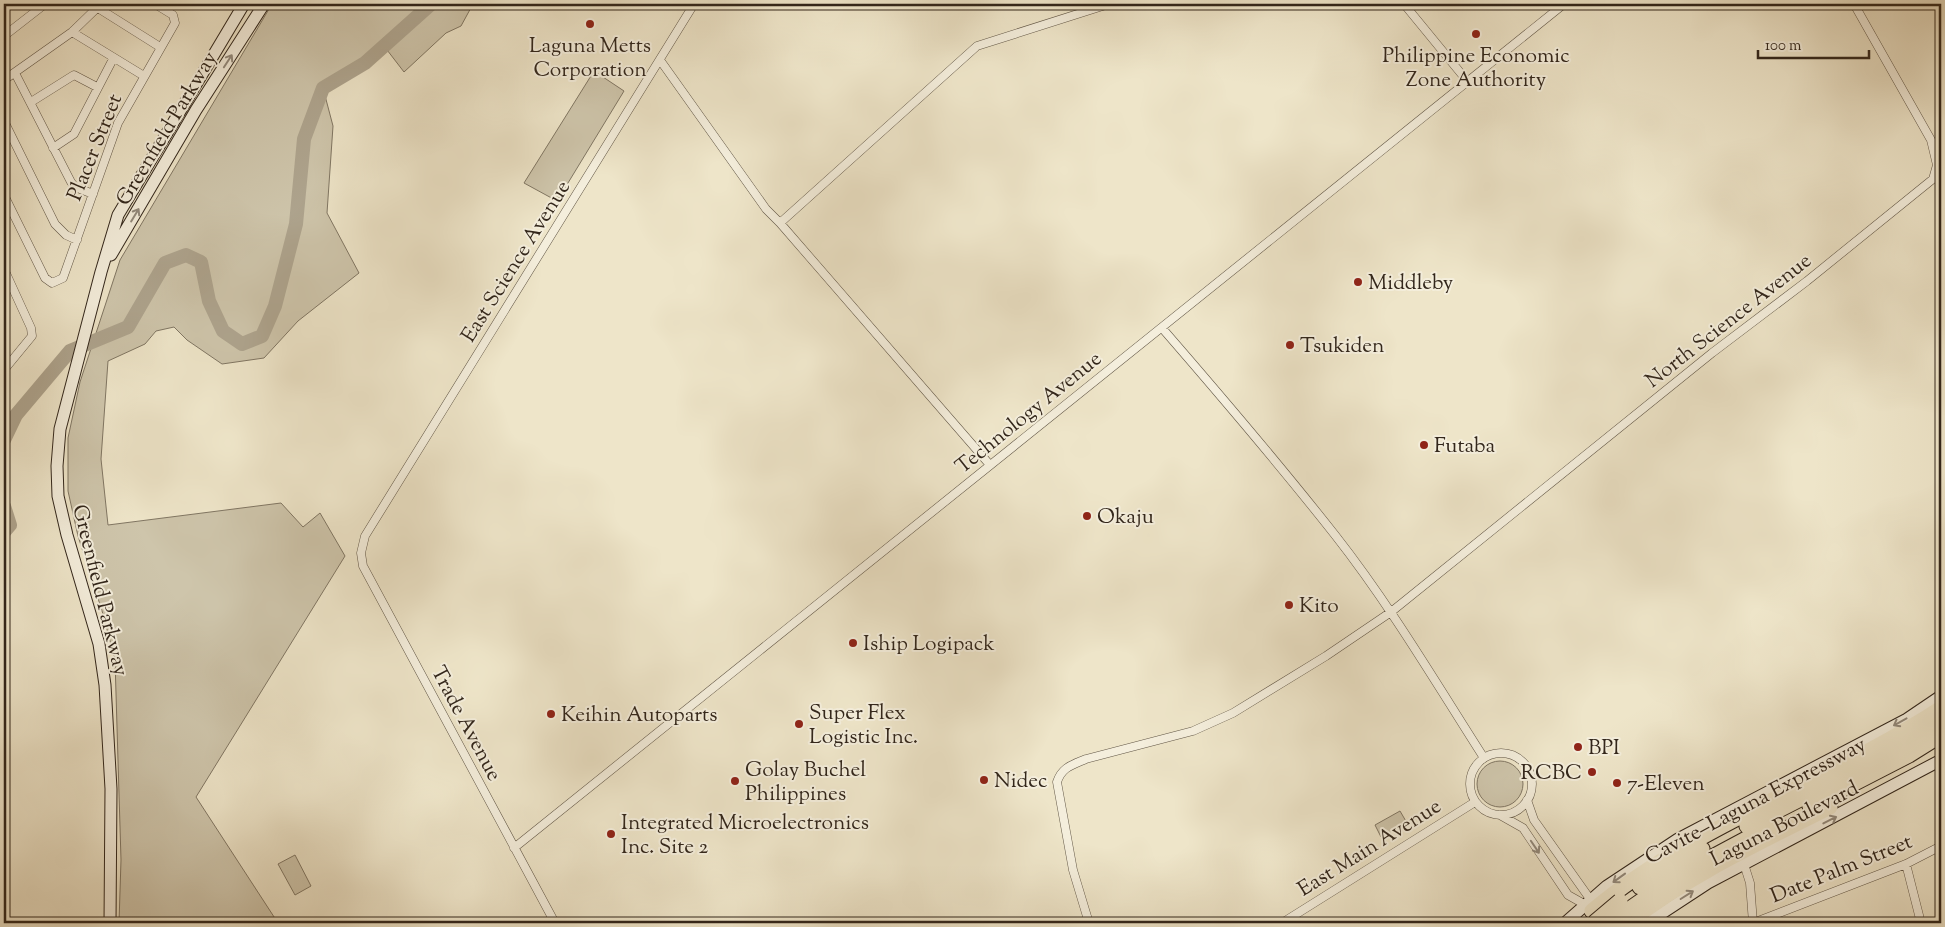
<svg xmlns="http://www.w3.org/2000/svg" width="1945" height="927" font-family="'Sorts Mill Goudy',serif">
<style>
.green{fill:#cec5ab;stroke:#807663}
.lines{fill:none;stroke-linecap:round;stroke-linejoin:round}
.river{stroke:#aea48e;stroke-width:14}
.minor-casing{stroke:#615646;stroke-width:9}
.secondary-casing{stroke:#32261b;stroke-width:13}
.motorway-casing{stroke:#32261b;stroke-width:17}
.minor{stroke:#f4eedc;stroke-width:8}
.secondary{stroke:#f4eedc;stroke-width:11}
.motorway{stroke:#eee5c9;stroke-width:15}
.motorway-bridge-casing{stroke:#32261b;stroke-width:17;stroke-linecap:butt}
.motorway-bridge{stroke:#eee5c9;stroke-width:15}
.oneway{stroke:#938a7c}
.poi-dot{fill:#8f2418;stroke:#f4eedc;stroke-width:2}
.labels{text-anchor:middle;stroke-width:4;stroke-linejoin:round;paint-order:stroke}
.poi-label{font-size:21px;fill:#32261b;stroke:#f4eedc;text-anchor:start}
.street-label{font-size:21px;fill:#32261b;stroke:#f4eedc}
</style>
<rect width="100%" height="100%" fill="#eee5c9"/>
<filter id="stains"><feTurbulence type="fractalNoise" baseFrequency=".004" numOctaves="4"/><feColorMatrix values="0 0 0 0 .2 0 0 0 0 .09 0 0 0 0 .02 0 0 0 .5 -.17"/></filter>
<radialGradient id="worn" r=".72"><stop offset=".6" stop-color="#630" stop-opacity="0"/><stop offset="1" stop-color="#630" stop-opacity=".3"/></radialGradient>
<path class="green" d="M272,4H473L461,26L446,33L404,72L384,46L365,63L323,88L333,126L327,213L359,273L298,321L264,358L222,364L187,340L174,327L156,331L145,344L108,361L101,459L108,525L281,503L303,527L320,513L345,556L196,797L278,923H119L121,860L115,660L103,614L78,536L68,491V438L80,382L120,260Z
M594,71L624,91L557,201L524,183Z
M1477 784a23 23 0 1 1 46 0a23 23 0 1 1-46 0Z
M1400,811L1407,823L1381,837L1375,825Z
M295,855L311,886L295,895L278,864Z"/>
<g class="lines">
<path class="river" d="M4,440L16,415L70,351L128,327L165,263L186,255L201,262L209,301L223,331L242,344L262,336L275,306L296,224L304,139L323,88L365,63L431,4
M4,506L10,525L4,532"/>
<g class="minor-casing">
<path id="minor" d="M1404,4L1468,82
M98,8L160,47
M72,32L144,76
M4,36L45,4
M660,60L766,209L780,223
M15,73L71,182L75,187L93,194
M4,80L72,32L101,4
M31,102L74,75L97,87
M4,121L55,224L66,235L77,240
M53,148L74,134L113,59
M4,195L45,278L52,283L63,278L118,123L175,23L173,15L155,4
M4,269L31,328L32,336L4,370
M1162,328C1221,396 1279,464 1335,535C1390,605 1436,683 1484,758
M990,465L780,223L977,46L1109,4
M1470 784a31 31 0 1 1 62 0a31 31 0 1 1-62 0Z
M1527,800L1534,820L1590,899
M1500,815L1523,828L1568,895L1584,904
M514,848L1564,4
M1744,864L1750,883L1753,923
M1906,864L1921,923
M555,923L363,566L361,553L365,536L694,4
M1089,923L1073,870L1057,782C1062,767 1072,765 1086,759L1193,731L1233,713L1326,656L1391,612L1712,353L1807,281L1933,179L1937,165L1931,140L1854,4
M1282,923L1475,802
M1753,923L1906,864L1941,846"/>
</g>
<g class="secondary-casing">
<path id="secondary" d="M111,255L196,110L264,4
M110,923L111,789L105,685L99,644L67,535L58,496L57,466L60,429L101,272L118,215L244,4
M1565,923L1607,886L1678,839L1907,719L1941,696
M1647,923L1708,883L1941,760"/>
</g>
<g class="motorway-casing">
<path id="motorway" d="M1810,806L1909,755L1941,735
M1747,826L1861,768L1941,722
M1640,887L1702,849
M1592,911C1695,824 1829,782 1941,708
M1627,911L1677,876L1774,824
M1628,923C1689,875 1761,842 1830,807"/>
</g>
<use href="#minor" class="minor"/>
<use href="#secondary" class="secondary"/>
<use href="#motorway" class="motorway"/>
<g class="motorway-bridge-casing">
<path id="motorway-bridge" d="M1594,923L1620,901
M1611,923L1627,911"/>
</g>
<use href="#motorway-bridge" class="motorway-bridge"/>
</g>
<defs><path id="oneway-shaft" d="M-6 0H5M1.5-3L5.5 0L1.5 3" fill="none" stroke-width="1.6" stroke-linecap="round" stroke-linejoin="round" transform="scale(1.25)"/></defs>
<g class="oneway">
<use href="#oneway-shaft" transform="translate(228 61) rotate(-57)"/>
<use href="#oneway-shaft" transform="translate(135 215) rotate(-59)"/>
<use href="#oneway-shaft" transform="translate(1900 722) rotate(151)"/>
<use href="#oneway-shaft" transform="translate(1830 820) rotate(-27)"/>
<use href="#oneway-shaft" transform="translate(1535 847) rotate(56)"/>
<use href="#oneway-shaft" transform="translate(1619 878) rotate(144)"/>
<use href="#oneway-shaft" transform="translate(1687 895) rotate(-32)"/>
</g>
<g class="poi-dot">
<circle cx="590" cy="24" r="5"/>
<circle cx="1476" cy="34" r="5"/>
<circle cx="1358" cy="282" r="5"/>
<circle cx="1290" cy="345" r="5"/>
<circle cx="1424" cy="445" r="5"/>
<circle cx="1087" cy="516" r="5"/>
<circle cx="1289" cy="605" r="5"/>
<circle cx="853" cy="643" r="5"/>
<circle cx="551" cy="714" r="5"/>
<circle cx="799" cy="724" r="5"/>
<circle cx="1578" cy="747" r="5"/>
<circle cx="1592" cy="772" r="5"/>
<circle cx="984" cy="780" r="5"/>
<circle cx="735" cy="781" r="5"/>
<circle cx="1617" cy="783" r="5"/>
<circle cx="611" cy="834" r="5"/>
</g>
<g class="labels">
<g class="poi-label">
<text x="590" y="52" text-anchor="middle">Laguna Metts<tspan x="590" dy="24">Corporation</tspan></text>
<text x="1476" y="62" text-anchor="middle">Philippine Economic<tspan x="1476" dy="24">Zone Authority</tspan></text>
<text x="1368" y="289">Middleby</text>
<text x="1300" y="352">Tsukiden</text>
<text x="1434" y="452">Futaba</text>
<text x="1097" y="523">Okaju</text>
<text x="1299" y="612">Kito</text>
<text x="863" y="650">Iship Logipack</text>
<text x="809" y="719">Super Flex<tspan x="809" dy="24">Logistic Inc.</tspan></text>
<text x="561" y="721">Keihin Autoparts</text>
<text x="1588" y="754">BPI</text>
<text x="745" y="776">Golay Buchel<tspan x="745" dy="24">Philippines</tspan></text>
<text x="1582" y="779" text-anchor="end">RCBC</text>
<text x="994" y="787">Nidec</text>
<text x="1627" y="790">7-Eleven</text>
<text x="621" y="829">Integrated Microelectronics<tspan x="621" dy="24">Inc. Site 2</tspan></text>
</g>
<g class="street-label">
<text transform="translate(166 128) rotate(-59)" y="7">Greenfield Parkway</text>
<text transform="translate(94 147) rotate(-68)" y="7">Placer Street</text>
<text transform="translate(515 261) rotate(-58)" y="7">East Science Avenue</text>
<text transform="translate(1728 320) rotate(-38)" y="7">North Science Avenue</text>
<text transform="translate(1028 412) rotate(-39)" y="7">Technology Avenue</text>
<text transform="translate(101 590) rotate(76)" y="7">Greenfield Parkway</text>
<text transform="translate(467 723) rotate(62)" y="7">Trade Avenue</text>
<text transform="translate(1755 800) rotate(-28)" y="7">Cavite–Laguna Expressway</text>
<text transform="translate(1784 823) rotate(-27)" y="7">Laguna Boulevard</text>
<text transform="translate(1369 847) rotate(-32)" y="7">East Main Avenue</text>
<text transform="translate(1841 868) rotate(-22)" y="7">Date Palm Street</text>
</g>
</g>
<rect width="1945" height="927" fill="none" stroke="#eee5c9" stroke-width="20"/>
<rect x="5" y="5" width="1935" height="917" fill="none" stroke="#32261b" stroke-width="2.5"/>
<rect x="10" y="10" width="1925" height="907" fill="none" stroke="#32261b"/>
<path d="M1758 50v8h111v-8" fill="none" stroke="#32261b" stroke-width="2.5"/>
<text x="1765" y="50" font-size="15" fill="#32261b" stroke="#f4eedc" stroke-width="4" paint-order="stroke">100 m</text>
<rect width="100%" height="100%" filter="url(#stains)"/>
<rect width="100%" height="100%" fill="url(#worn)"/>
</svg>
